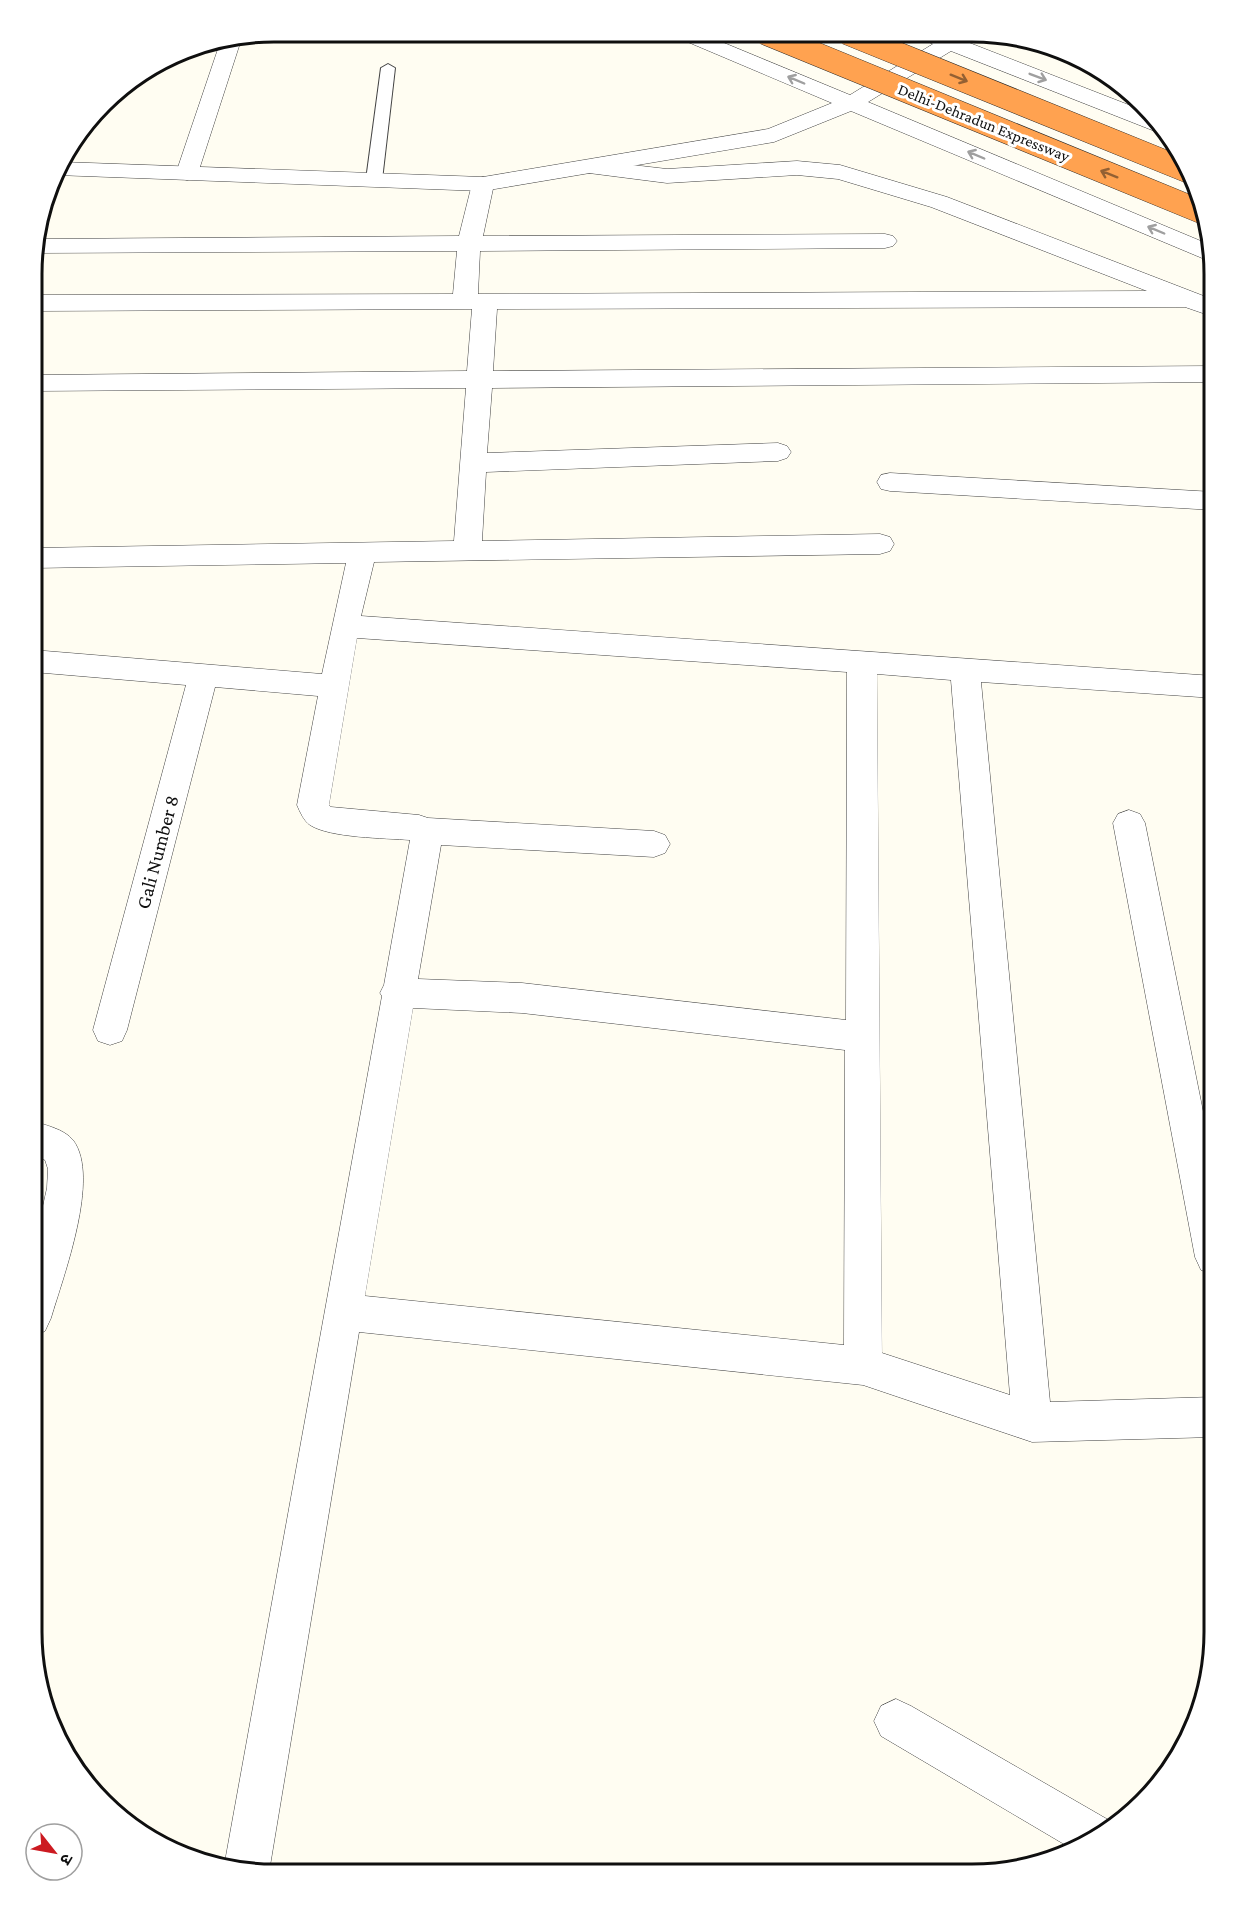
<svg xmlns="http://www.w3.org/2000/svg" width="1246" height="1906" font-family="'Crimson Pro','Noto Sans Devanagari',serif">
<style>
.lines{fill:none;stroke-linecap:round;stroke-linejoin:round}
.service-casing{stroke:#424242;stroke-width:2}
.minor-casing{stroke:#424242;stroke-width:1}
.tertiary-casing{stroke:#424242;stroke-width:1}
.service{fill:#fff;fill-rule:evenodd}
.minor{fill:#fff;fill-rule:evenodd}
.tertiary{fill:#fff;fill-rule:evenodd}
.motorway-bridge-casing{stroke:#202020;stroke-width:24;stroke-linecap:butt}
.motorway-bridge{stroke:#ffa250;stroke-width:23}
.oneway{stroke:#9f9f9f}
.oneway2{stroke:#936033}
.labels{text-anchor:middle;stroke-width:6;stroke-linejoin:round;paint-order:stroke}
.far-street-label{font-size:16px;fill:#0f0f0f;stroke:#fff}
.street-label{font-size:20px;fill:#0f0f0f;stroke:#fff}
.rim{fill:none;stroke:#0f0f0f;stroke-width:3}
</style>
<rect width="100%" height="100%" fill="#fffdf2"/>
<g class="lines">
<g class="service-casing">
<path id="service" d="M388,64L395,68L382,180L374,185L366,180L381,68Z"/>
</g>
<g class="minor-casing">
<path id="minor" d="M242,37L198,173L195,178L187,180L179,178L176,173L221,40Z
M589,160L667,169L797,161L840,165L947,197L1214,300V317L1185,307L497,309L493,371L1214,366V382L492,388L487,453L778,443L787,446L791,452L787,458L778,461L486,472L482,541L880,534L890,537L894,544L890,551L880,554L374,562L361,616L1214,676V698L981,682L1050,1402L1214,1397V1437L1032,1442L863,1385L359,1332L269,1872H243L224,1867L382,996L380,993L384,985L410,840C385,838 330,838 310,825C304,821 300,812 297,805L318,696L215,687L127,1030L122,1041L110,1045L98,1041L93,1030L186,685L33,672V650L322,674L346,563L33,568V548L454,541L466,388L33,391V375L467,371L472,309L34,311V295L453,294L457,251L34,253L35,239L459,236L472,184L475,179L483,177L491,179L494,184L483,236L885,234L893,236L897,241L893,246L885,248L480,251L478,294L1147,291L931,207L838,179L797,175L667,183L581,172L578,167L581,162ZM357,638L847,672L846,1020L522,983L418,979L441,845L654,857L665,853L670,844L665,835L654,831L428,818L419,815L331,807L329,805ZM877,674L951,680L1010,1395L882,1353ZM413,1008L522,1013L845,1050L844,1345L365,1296Z
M890,473L1214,492V510L890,491L881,489L877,482L881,475Z
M1129,810L1140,814L1145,823L1214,1166V1275L1201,1270L1195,1257L1113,823L1118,814Z
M32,1121C45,1125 64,1129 73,1140C101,1177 63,1277 51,1318L45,1331L32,1337V1255L47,1188L48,1169L45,1160L32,1153Z
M896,1699L911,1706L1112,1822L1114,1827L1074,1850L881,1736L874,1721L881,1706Z"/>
</g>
<g class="tertiary-casing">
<path id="tertiary" d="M673,33H700L850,95L933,44L922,39L920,33H944L1152,114L1168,133L1157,132L951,51L868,102L1208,244L1212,260L1202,258L851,111L774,142L483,191L56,175L61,162L483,177L768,129L832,103L676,37Z"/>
</g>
<use href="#service" class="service"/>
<use href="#minor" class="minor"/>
<use href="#tertiary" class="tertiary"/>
<g class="motorway-bridge-casing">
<path id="motorway-bridge" d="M765,33L1202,212
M847,33L1190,172"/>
</g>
<use href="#motorway-bridge" class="motorway-bridge"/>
</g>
<defs><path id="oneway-shaft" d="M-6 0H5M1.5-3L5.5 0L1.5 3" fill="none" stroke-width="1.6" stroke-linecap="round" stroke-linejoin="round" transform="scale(1.5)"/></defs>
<g class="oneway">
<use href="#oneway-shaft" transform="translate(1038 77) rotate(21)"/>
<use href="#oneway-shaft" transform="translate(796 80) rotate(-157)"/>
<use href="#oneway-shaft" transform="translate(976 155) rotate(-157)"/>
<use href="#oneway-shaft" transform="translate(1156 230) rotate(-157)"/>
</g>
<g class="oneway2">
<use href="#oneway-shaft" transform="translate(959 78) rotate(22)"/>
<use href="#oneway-shaft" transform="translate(1109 174) rotate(-158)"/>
</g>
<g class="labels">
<g class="far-street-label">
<text transform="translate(984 122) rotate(22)" y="6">Delhi-Dehradun Expressway</text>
</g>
<g class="street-label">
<text transform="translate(157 852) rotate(-75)" y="7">Gali Number 8</text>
</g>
</g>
<path d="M0 0H1246V1906H0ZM274 42H972A232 232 0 0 1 1204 274V1632A232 232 0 0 1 972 1864H274A232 232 0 0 1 42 1632V274A232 232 0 0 1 274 42Z" fill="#fff" fill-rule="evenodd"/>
<path class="rim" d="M274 42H972A232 232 0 0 1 1204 274V1632A232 232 0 0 1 972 1864H274A232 232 0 0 1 42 1632V274A232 232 0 0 1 274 42Z"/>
<g transform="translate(54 1852) rotate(121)"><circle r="28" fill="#ffffff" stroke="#9f9f9f" stroke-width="1.5"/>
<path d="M0-4.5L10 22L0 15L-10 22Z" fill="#cc1a21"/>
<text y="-9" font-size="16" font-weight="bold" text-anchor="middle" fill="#0f0f0f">उ</text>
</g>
</svg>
